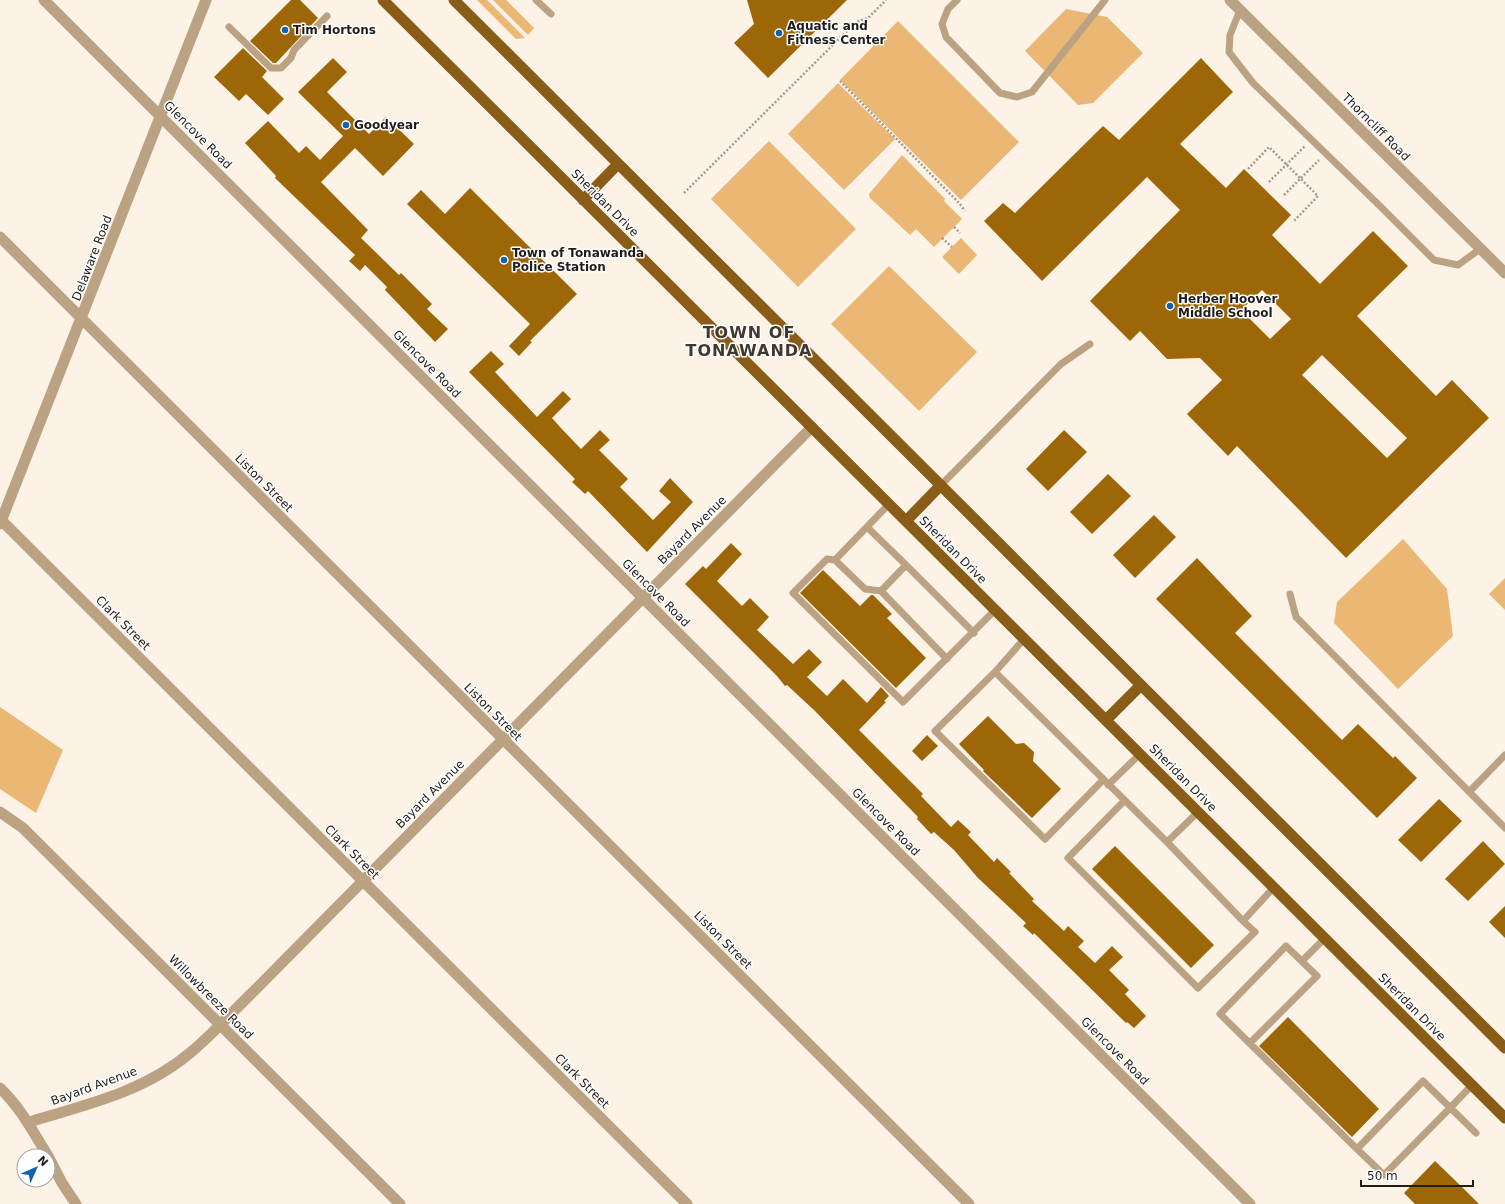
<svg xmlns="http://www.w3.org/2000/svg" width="1505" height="1204" font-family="'DejaVu Sans',sans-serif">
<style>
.green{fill:#eab774}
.building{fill:#9d6708;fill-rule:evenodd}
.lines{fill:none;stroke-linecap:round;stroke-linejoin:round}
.path{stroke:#a39b93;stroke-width:2.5;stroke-dasharray:2 2;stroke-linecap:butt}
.service{stroke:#bba283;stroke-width:7}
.minor{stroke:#bba283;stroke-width:11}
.tertiary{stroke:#bba283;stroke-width:11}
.primary{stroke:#895d18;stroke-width:11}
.poi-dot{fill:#1063b1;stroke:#fff;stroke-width:1.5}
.labels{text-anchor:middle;stroke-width:3;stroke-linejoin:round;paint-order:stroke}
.poi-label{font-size:12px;font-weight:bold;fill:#201d19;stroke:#fff;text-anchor:start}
.street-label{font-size:12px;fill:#201d19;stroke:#fff}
.district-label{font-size:16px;font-weight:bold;letter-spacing:1px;fill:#41392f;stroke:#fff}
</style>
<rect width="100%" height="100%" fill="#fcf2e6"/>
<path class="green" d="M477,0H487L525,38L516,39Z
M493,0H506L534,28L528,35Z
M1066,9L1107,17L1143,53L1093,103L1078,105L1025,51Z
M898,21L1019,142L961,200L840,80Z
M838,83L895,139L844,190L788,134Z
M769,141L856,229L798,287L711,199Z
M902,155L945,199L944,201L962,219L934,247L916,229L910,235L870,198L869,194Z
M961,238L977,255L959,274L942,257Z
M889,266L977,352L919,411L831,324Z
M1403,539L1447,589L1453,636L1398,689L1334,623L1337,602Z
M1505,578V610L1489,594Z
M0,707L63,750L36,813L0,789Z"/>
<path class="building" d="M291,0H300L318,18L276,63H273L250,41Z
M747,0H847L768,78L734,43L754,24Z
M243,48L267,71L262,77L284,99L268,115L246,94L239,101L214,77Z
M333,58L347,72L327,92L369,134L386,117L414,144L383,176L355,148L321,182L368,230L361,238L399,275L401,273L432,304L427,309L448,329L435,342L385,290L387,287L365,265L360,271L349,261L355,255L275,178L276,176L245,143L268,121L299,153L306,146L320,160L343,136L298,92Z
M1201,58L1233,92L1180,144L1226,188L1244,169L1291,215L1272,235L1320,284L1373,231L1408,266L1357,316L1436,396L1452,380L1489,418L1346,558L1237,446L1228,456L1187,414L1222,380L1200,358L1167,359L1140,331L1130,341L1090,301L1180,210L1147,177L1042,281L984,221L1003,203L1015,213L1103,126L1119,140ZM1262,290L1291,319L1270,339L1241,310ZM1322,355L1407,438L1387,458L1302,375Z
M470,188L577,294L530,341L532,342L519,356L509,346L530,324L407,204L421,190L445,214Z
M491,351L504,364L495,372L537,417L563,391L571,399L552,418L560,427L581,449L600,430L610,440L599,450L628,479L620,487L653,520L671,502L659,491L670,478L693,502L647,552L588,491L585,494L572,482L575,479L469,372Z
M1064,430L1087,452L1048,491L1026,469Z
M1108,474L1131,496L1092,534L1070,512Z
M1154,515L1176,537L1135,578L1113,555Z
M731,543L742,554L717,581L742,606L750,598L769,617L757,630L793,664L809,649L822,662L807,677L827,696L843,679L867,703L881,687L889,696L884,701L886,702L859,730L923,794L921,796L951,827L958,820L971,832L968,835L994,862L997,858L1011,872L1009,873L1034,899L1032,901L1064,931L1068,926L1084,941L1078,947L1095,963L1112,946L1123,957L1109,970L1129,990L1125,994L1146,1016L1134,1028L1127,1022L1126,1023L1034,933L1033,935L1023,926L1026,923L978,878L954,850L934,832L931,834L917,819L918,817L815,711L787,685L785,686L777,676L685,584L703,566L706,569Z
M1197,558L1252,616L1235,633L1342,740L1358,724L1393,758L1395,756L1417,778L1377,818L1156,599Z
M823,570L860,606L871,595H873L892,614L887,618L926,658L896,688L800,593Z
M988,716L1016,744L1024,743L1034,752L1033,761L1061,789L1032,818L983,771L984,770L959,744Z
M927,735L938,746L922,761L912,751Z
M1439,799L1462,821L1421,862L1398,840Z
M1483,841L1505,864L1468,901L1445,879Z
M1115,846L1214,945L1191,968L1092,869Z
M1505,906V938L1489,922Z
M1288,1017L1379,1109L1352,1137L1259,1046Z
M1435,1161L1462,1187L1479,1204H1415L1404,1193Z"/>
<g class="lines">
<path class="path" d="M840,81L959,203L965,211
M1248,169L1269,147L1318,196L1294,221
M1269,182L1305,146
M684,193L856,22L868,18L886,0
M1284,195L1319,160
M954,227L960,233
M942,238L952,247"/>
<path class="service" d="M536,0L551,14
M957,0L948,9L942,24L946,37L1000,93L1017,97L1032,92L1105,0
M1240,10L1230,35L1229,52L1253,83L1381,207L1434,260L1458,265L1480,249
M229,27L271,68H281L291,58L294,50L327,16
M941,485L1061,364L1090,344
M867,527L906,565
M835,560L827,559L793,593L903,702L995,610
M881,591L865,589L835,560L889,504
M1290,594L1296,617L1505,828
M1024,639L995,672L1167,842L1243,921L1274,887
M947,659L881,591L906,565L974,633
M995,672L935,731L1045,839L1103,780
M1108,785L1140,754
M1469,792L1505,755
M1124,801L1068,858L1198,988L1255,932L1243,921
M1167,842L1198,812
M1302,961L1325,938
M1250,1043L1317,976L1286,946L1220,1014L1357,1149
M1472,1085L1450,1108L1384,1175L1357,1149L1423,1081L1476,1133"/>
<path class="minor" d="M44,0L1250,1204
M1230,0L1505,273
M0,237L969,1204
M0,519L687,1204
M0,812L23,828L400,1204
M0,1088C21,1108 33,1132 48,1156
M29,1122C85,1105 144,1092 190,1053C213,1034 234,1010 256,989L812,427
M48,1156L62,1183L76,1204"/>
<path class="tertiary" d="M0,524C70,350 136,174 206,0"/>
<path class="primary" d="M383,0L1505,1118
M454,0L1505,1048
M583,200L618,164
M906,521L941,485
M1106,720L1141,685"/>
</g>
<g class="poi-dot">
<circle cx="285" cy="30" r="4"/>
<circle cx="779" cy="33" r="4"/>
<circle cx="346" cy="125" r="4"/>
<circle cx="504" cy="260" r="4"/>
<circle cx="1170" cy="306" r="4"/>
</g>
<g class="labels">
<g class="poi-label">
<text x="787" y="30">Aquatic and<tspan x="787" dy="14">Fitness Center</tspan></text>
<text x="293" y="34">Tim Hortons</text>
<text x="354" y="129">Goodyear</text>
<text x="512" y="257">Town of Tonawanda<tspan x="512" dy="14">Police Station</tspan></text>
<text x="1178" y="303">Herber Hoover<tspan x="1178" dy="14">Middle School</tspan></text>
</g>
<g class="street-label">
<text transform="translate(1376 127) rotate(45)" y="4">Thorncliff Road</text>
<text transform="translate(198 135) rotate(45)" y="4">Glencove Road</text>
<text transform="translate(605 203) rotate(45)" y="4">Sheridan Drive</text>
<text transform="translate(92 258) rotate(-69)" y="4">Delaware Road</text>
<text transform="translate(427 364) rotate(45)" y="4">Glencove Road</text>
<text transform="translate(264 483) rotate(45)" y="4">Liston Street</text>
<text transform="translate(692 530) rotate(-45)" y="4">Bayard Avenue</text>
<text transform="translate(953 550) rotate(45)" y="4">Sheridan Drive</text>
<text transform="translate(656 593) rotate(45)" y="4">Glencove Road</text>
<text transform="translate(123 623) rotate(45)" y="4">Clark Street</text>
<text transform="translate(493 712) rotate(45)" y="4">Liston Street</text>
<text transform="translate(1183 778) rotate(45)" y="4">Sheridan Drive</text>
<text transform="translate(430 794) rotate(-45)" y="4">Bayard Avenue</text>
<text transform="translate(886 822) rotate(45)" y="4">Glencove Road</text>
<text transform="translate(352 852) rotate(45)" y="4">Clark Street</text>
<text transform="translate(723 940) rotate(45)" y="4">Liston Street</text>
<text transform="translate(211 997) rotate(45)" y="4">Willowbreeze Road</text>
<text transform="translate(1412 1007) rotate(45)" y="4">Sheridan Drive</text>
<text transform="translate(1115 1051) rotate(45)" y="4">Glencove Road</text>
<text transform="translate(582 1081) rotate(45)" y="4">Clark Street</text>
<text transform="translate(94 1086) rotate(-20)" y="4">Bayard Avenue</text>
</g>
<g class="district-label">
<text x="749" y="338">TOWN OF<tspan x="749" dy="18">TONAWANDA</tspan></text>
</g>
</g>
<g transform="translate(36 1168) rotate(45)"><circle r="19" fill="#ffffff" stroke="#a6a5a3"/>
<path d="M0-3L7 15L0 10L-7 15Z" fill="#1063b1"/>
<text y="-6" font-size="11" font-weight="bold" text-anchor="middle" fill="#201d19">N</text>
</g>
<path d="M1361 1180v6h112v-6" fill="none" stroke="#201d19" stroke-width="2"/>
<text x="1367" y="1180" font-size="12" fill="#201d19" stroke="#ffffff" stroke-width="3" paint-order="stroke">50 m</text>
</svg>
